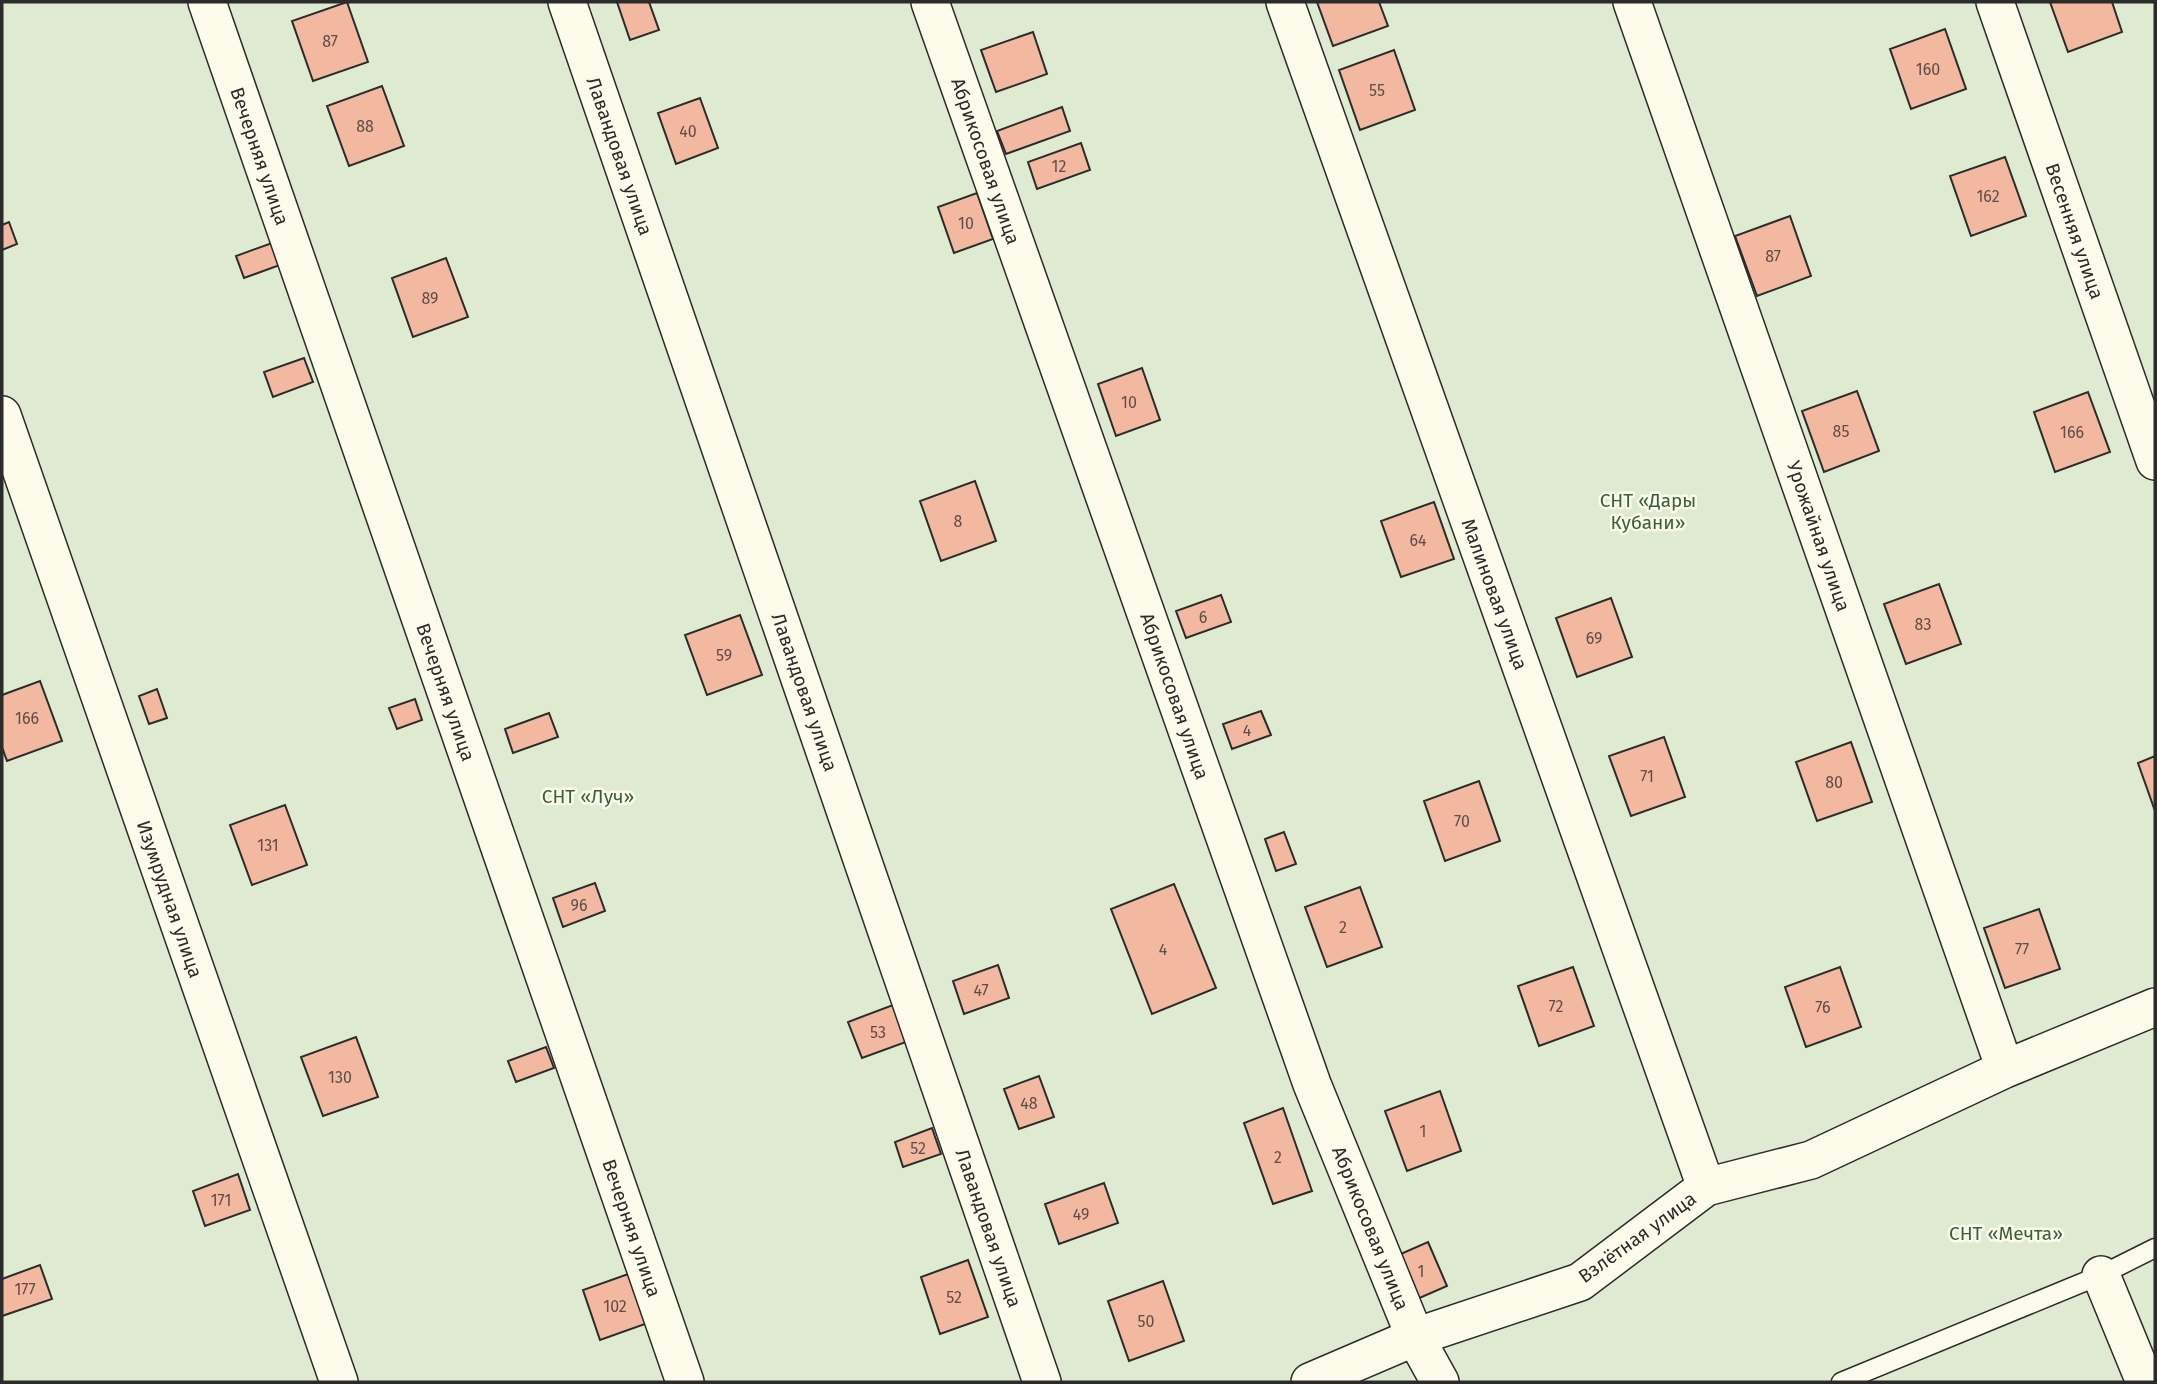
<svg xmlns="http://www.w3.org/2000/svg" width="2157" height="1384" font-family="'Fira Sans',sans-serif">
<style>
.green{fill:#deebd1;stroke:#74746e;stroke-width:2}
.building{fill:#f2b8a0;stroke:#2b2b2b;stroke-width:2}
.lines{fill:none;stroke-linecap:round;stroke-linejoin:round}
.lane-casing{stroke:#2b2b2b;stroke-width:21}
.street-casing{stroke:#2b2b2b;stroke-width:40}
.lane{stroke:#fdfbea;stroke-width:18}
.street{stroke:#fdfbea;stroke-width:37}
.labels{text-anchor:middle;stroke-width:5;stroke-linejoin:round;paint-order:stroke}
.number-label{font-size:16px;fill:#5d4e48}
.street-label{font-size:19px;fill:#2b2b2b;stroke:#fdfbea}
.park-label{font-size:19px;fill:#34623c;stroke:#fdfbea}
</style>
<rect width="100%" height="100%" fill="#fdfbea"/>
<path class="green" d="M2,2H2155V1382H2Z"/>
<path class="building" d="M347,2L368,62L313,81L292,21Z
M617,2H649L659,30L630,40Z
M1317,2H1379L1388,26L1333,46Z
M2050,2H2112L2122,32L2068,52Z
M1945,29L1966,89L1911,109L1890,49Z
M1033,32L1047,74L996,92L981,50Z
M1394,50L1415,110L1360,130L1339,70Z
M382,86L404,146L349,166L327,106Z
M700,98L718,148L676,164L658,113Z
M1062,107L1070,131L1006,154L997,131Z
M1081,143L1090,170L1037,189L1028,162Z
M2005,157L2026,216L1971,236L1950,176Z
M977,193L993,239L954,253L938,207Z
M1790,216L1811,276L1757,296L1735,236Z
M9,222L17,244L2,250V225Z
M272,243L280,265L244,278L236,256Z
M446,258L468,317L413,337L392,278Z
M304,358L313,382L273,397L264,372Z
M1142,368L1160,420L1116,436L1098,384Z
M1857,391L1879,451L1824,472L1802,411Z
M2088,392L2110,452L2055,472L2034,412Z
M975,481L996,541L941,561L920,501Z
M1434,502L1454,559L1401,577L1381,521Z
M1939,584L1961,644L1906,664L1884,604Z
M1221,595L1231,622L1186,638L1176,611Z
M1611,598L1632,657L1577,677L1556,618Z
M740,615L762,675L707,695L685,635Z
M40,681L62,741L7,761L2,747V695Z
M157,689L167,718L149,724L139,696Z
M415,699L422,720L397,729L389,708Z
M1261,711L1271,735L1232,749L1223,724Z
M549,713L558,737L513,753L505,729Z
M1664,737L1685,797L1631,816L1609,756Z
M1851,742L1872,802L1817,821L1796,762Z
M2155,756V811L2138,763Z
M1479,781L1500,841L1445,861L1424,801Z
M285,805L307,865L252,885L230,825Z
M1284,832L1296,864L1276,871L1265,839Z
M595,883L605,911L563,927L553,898Z
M1174,884L1216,988L1152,1014L1111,909Z
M1360,887L1382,947L1327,967L1305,907Z
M2039,909L2060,969L2005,988L1984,928Z
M998,965L1009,998L964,1014L953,981Z
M1573,967L1594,1026L1539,1046L1518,986Z
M1840,967L1861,1027L1806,1047L1785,987Z
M893,1005L906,1042L862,1058L848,1022Z
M356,1037L378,1097L323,1116L301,1057Z
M546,1047L554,1068L516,1082L508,1061Z
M1039,1076L1054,1117L1019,1129L1004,1089Z
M1440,1091L1461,1151L1407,1171L1385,1111Z
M1283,1108L1312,1191L1273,1204L1244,1123Z
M932,1128L941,1154L903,1167L895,1142Z
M238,1174L250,1210L205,1226L193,1191Z
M1104,1183L1118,1223L1059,1244L1045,1204Z
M1428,1242L1447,1286L1415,1300L1396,1256Z
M968,1260L988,1317L940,1334L921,1277Z
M40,1265L52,1299L2,1316V1279Z
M631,1273L648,1323L600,1340L583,1290Z
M1163,1281L1184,1341L1129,1361L1108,1301Z"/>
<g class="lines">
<g class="lane-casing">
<path id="lane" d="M1841,1382L2101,1275L2155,1248"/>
</g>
<g class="street-casing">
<path id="street" d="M207,2L685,1382
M567,2L1042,1382
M930,2L1312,1084L1415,1337L1440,1382
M1285,2L1706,1187
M1632,2L2005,1069
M1995,2L2155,461
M2,415L339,1382
M2101,1275L2145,1382
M1310,1382L1415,1337L1580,1282L1706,1187L1811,1160L2005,1069L2155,1007"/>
</g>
<use href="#lane" class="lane"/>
<use href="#street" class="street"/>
</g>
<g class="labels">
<g class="number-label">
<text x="330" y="47">87</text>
<text x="1928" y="75">160</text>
<text x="1377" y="96">55</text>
<text x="365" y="132">88</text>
<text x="688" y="137">40</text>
<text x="1059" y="172">12</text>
<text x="1988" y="202">162</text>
<text x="966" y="229">10</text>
<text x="1773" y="262">87</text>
<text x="430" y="304">89</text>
<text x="1129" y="408">10</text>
<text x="1841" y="437">85</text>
<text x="2072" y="438">166</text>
<text x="958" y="527">8</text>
<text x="1418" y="546">64</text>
<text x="1203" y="623">6</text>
<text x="1923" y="630">83</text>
<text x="1594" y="644">69</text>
<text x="724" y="661">59</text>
<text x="27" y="724">166</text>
<text x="1247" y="736">4</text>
<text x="1647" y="782">71</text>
<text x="1834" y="788">80</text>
<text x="1462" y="827">70</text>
<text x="268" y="851">131</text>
<text x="579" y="911">96</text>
<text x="1343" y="933">2</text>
<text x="1163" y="955">4</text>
<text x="2022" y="955">77</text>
<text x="981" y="996">47</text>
<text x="1556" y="1012">72</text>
<text x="1823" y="1013">76</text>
<text x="878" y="1038">53</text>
<text x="340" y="1083">130</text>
<text x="1029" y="1109">48</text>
<text x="1423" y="1137">1</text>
<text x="918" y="1154">52</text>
<text x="1278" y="1163">2</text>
<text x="221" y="1206">171</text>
<text x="1081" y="1220">49</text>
<text x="1421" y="1277">1</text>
<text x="25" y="1295">177</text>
<text x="954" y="1303">52</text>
<text x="615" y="1312">102</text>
<text x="1146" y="1327">50</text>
</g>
<g class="street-label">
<text transform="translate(260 156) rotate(71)" y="7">Вечерняя улица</text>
<text transform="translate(620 156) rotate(71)" y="7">Лавандовая улица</text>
<text transform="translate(986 161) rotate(71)" y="7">Абрикосовая улица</text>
<text transform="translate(2075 231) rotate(71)" y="7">Весенняя улица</text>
<text transform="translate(1819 536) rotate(71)" y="7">Урожайная улица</text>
<text transform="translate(1495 594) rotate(70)" y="7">Малиновая улица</text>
<text transform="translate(446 692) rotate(71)" y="7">Вечерняя улица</text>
<text transform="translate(805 692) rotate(71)" y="7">Лавандовая улица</text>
<text transform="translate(1175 696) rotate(71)" y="7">Абрикосовая улица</text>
<text transform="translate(170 899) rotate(71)" y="7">Изумрудная улица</text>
<text transform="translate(632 1228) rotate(71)" y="7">Вечерняя улица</text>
<text transform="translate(989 1228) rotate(71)" y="7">Лавандовая улица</text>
<text transform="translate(1371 1228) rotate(68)" y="7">Абрикосовая улица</text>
<text transform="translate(1637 1237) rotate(-36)" y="7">Взлётная улица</text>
</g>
<g class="park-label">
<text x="1648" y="507">СНТ «Дары<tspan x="1648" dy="22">Кубани»</tspan></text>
<text x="588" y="803">СНТ «Луч»</text>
<text x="2006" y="1240">СНТ «Мечта»</text>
</g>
</g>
<rect width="2157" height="1384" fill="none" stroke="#2b2b2b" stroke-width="7"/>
</svg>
